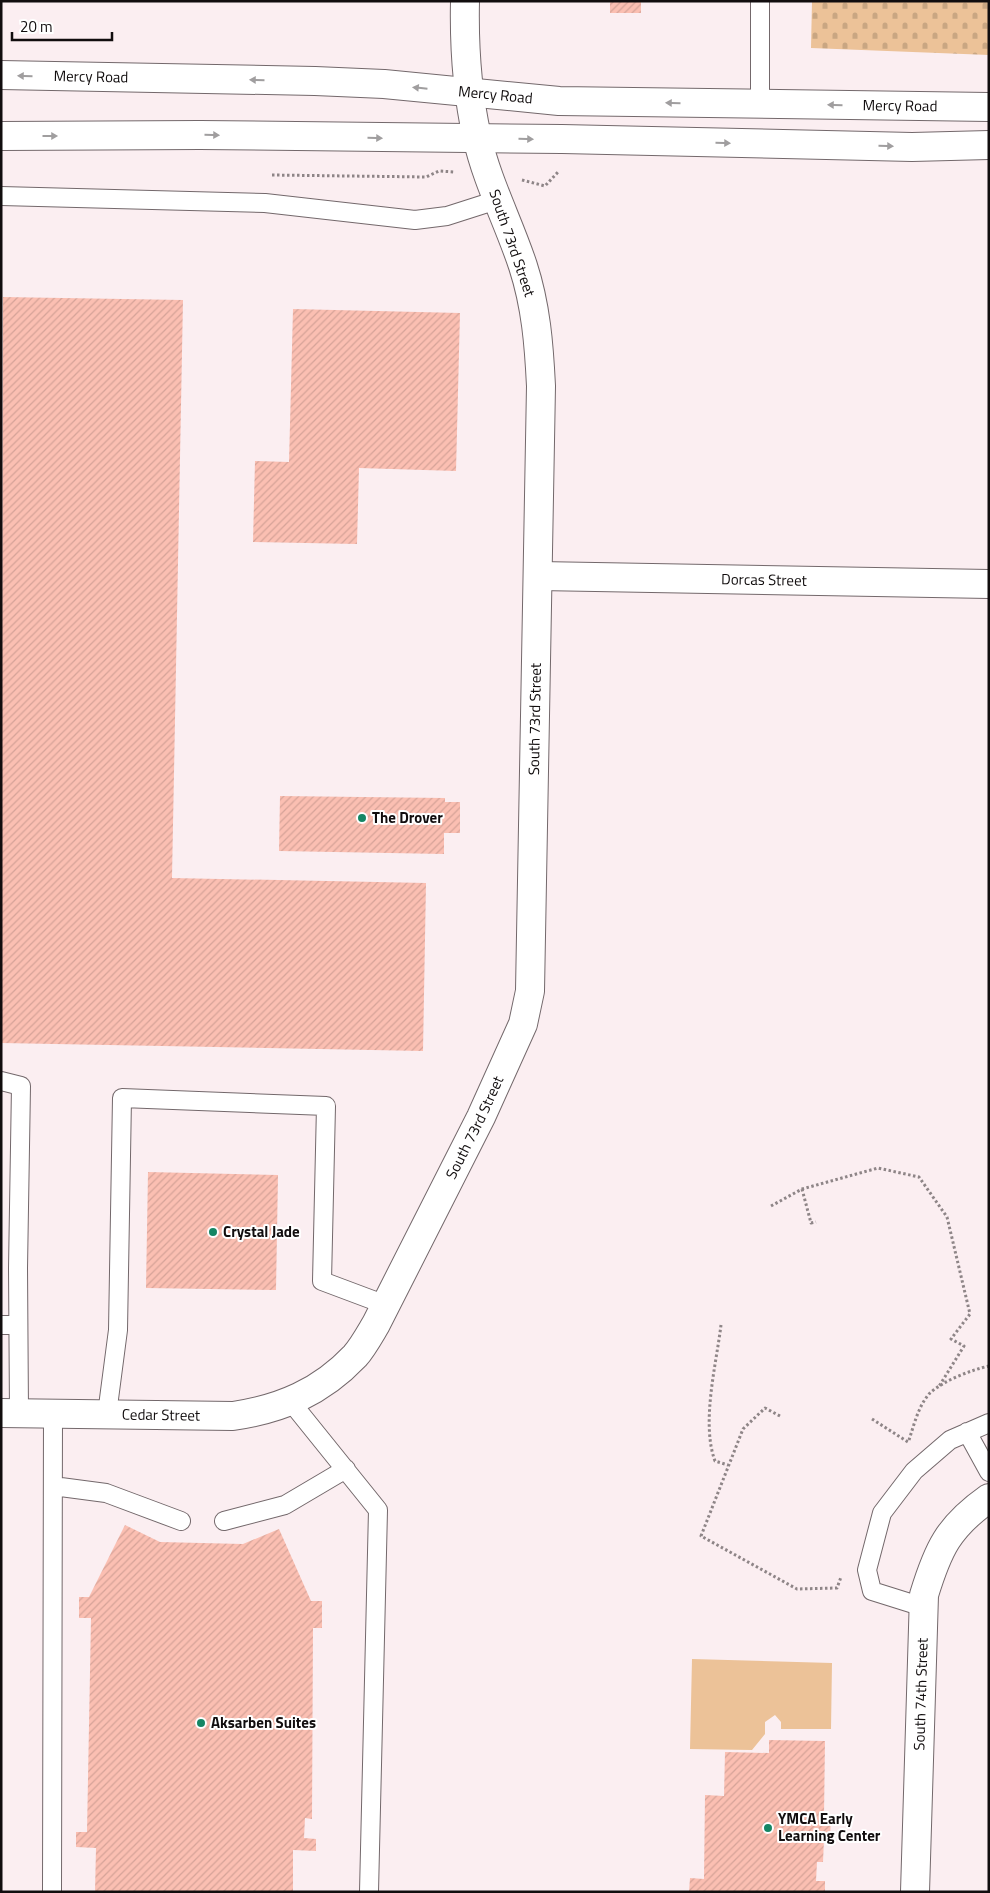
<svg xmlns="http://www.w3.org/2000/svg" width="990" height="1893" font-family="'Titillium Web',sans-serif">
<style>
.cemetery{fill:url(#cemetery-stones)}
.green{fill:#ecc298}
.building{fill:url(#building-hatch)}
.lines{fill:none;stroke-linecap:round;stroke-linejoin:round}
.service-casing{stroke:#73686b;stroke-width:20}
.minor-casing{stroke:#73686b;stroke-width:30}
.secondary-casing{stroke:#73686b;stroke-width:30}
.path{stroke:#8e8587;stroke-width:3;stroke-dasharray:2.5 2.5;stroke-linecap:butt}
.service{stroke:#fff;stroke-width:18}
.minor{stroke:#fff;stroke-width:28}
.secondary{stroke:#fff;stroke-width:28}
.oneway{fill:#a09e9f}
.poi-dot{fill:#158664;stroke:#fff;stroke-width:2}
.labels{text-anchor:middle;stroke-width:4;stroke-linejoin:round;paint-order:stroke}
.street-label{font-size:15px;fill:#110d0e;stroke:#fff}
.poi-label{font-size:15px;font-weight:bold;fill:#110d0e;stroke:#fff;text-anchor:start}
</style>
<defs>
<pattern id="cemetery-stones" width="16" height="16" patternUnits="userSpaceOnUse" patternTransform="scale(1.25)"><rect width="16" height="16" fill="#ecc298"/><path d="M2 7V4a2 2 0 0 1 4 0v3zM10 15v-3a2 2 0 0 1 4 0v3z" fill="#c9a682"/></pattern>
<pattern id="building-hatch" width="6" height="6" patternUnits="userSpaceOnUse" patternTransform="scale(1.25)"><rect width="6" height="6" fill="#fbbfb2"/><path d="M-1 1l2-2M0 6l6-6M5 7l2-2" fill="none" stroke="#d6a398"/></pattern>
</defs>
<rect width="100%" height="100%" fill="#fbeef1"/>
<path class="cemetery" d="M812,1H989V55L811,48Z"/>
<path class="green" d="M692,1659L832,1663L831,1729H781V1722L775,1715L765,1722V1734L752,1750L690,1749Z"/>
<path class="building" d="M610,1H641V13H610Z
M3,297L183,300L172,878L426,883L423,1051L1,1043Z
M293,309L460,313L456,471L359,468L357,544L253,542L255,461L289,462Z
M280,796L445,798V802H460V833H444V854L279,851Z
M148,1172L278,1175L276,1290L146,1288Z
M125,1525L160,1542L243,1544L279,1529L311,1601H322V1628H313L312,1819L305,1818L304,1838L316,1839V1851L293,1850V1892H95L96,1848L76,1847V1832H87L91,1618H79V1597H89Z
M769,1740L825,1741L824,1816H831L830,1839H824L823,1862H817L816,1881H825V1892H689L690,1878L704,1879L705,1795L724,1796L725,1752L769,1753Z"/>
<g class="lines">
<g class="service-casing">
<path id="service" d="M760,104V1
M1,196L265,203L415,220L447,216L497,200
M1,1081L21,1086L18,1268L19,1413
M1,1325H18
M291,1402L378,1510L369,1892
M107,1414L118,1330L122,1098L326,1106L322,1281L386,1305
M967,1432L989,1472
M53,1486L106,1493L181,1521
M224,1521L285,1505L346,1469
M923,1607L872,1591L867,1570L882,1513L914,1471L950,1440L989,1423
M52,1892L53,1414"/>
</g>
<g class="minor-casing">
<g id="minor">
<path id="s1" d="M539,576L989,584"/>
<path id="s2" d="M1,1413L233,1416C281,1409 321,1392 355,1356C363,1347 370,1334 376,1324L481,1117L523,1024L530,991L541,386C539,345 536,306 523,266C509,223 487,182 477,137C467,92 464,47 465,1"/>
<path id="s3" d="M915,1892L924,1595C938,1549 948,1527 989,1498"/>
</g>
</g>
<g class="secondary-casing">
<g id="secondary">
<path id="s4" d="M1,75L315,81L384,84L559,101L989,107"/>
<path d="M1,136L200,135L562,139L912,147L989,145"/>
</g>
</g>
<path class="path" d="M272,175L426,177L439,171L454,172
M522,180L545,186L559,171
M802,1189L811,1223L816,1222
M771,1206L802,1189L878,1168L919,1177L947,1217L970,1314L951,1339L964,1346L938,1388
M721,1325C716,1366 701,1423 715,1461L728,1465
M780,1416L765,1408L743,1429L701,1536L797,1589L837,1588L841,1577
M872,1419L908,1442
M909,1440C914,1425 918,1407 929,1394C942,1381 971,1370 989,1366"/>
<use href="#service" class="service"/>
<use href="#minor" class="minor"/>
<use href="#secondary" class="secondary"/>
</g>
<defs><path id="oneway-solid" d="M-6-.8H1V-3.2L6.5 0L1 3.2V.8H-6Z" transform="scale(1.25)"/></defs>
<g class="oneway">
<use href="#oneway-solid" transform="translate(25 76) rotate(-179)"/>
<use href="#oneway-solid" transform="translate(257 80) rotate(-179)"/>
<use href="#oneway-solid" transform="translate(420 88) rotate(-174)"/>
<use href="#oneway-solid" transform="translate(673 103) rotate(-179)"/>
<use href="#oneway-solid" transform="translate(835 105) rotate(-179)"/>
<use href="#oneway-solid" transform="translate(212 135) rotate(1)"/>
<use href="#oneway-solid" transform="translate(50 136)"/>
<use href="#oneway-solid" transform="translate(375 138) rotate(1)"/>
<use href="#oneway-solid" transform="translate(526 139) rotate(1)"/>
<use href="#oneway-solid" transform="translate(723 143) rotate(1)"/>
<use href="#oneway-solid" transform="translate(886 146) rotate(1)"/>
</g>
<g class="poi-dot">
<circle cx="362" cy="818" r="5"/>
<circle cx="213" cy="1232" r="5"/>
<circle cx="201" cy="1723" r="5"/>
<circle cx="768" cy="1828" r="5"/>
</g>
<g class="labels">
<g class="street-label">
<text dy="5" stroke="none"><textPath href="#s4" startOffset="90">Mercy Road</textPath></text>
<text dy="5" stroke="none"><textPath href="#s4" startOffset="495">Mercy Road</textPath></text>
<text dy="5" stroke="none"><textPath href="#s4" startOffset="900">Mercy Road</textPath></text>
<text transform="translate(512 243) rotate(71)" y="5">South 73rd Street</text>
<text dy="5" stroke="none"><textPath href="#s1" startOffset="225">Dorcas Street</textPath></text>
<text dy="5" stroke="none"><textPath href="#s2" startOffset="1049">South 73rd Street</textPath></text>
<text dy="5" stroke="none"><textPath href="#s2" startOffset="629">South 73rd Street</textPath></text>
<text dy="5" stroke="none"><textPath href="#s2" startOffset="160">Cedar Street</textPath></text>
<text dy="5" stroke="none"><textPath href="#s3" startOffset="198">South 74th Street</textPath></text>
</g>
<g class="poi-label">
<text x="372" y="823">The Drover</text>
<text x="223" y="1237">Crystal Jade</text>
<text x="211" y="1728">Aksarben Suites</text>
<text x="778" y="1824">YMCA Early<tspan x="778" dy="17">Learning Center</tspan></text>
</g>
</g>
<rect width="990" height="1893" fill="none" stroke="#110d0e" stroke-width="5"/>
<path d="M12 32v8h100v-8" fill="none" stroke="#110d0e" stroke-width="2.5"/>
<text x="20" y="32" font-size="15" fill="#110d0e" stroke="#ffffff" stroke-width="4" paint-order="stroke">20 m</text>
</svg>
